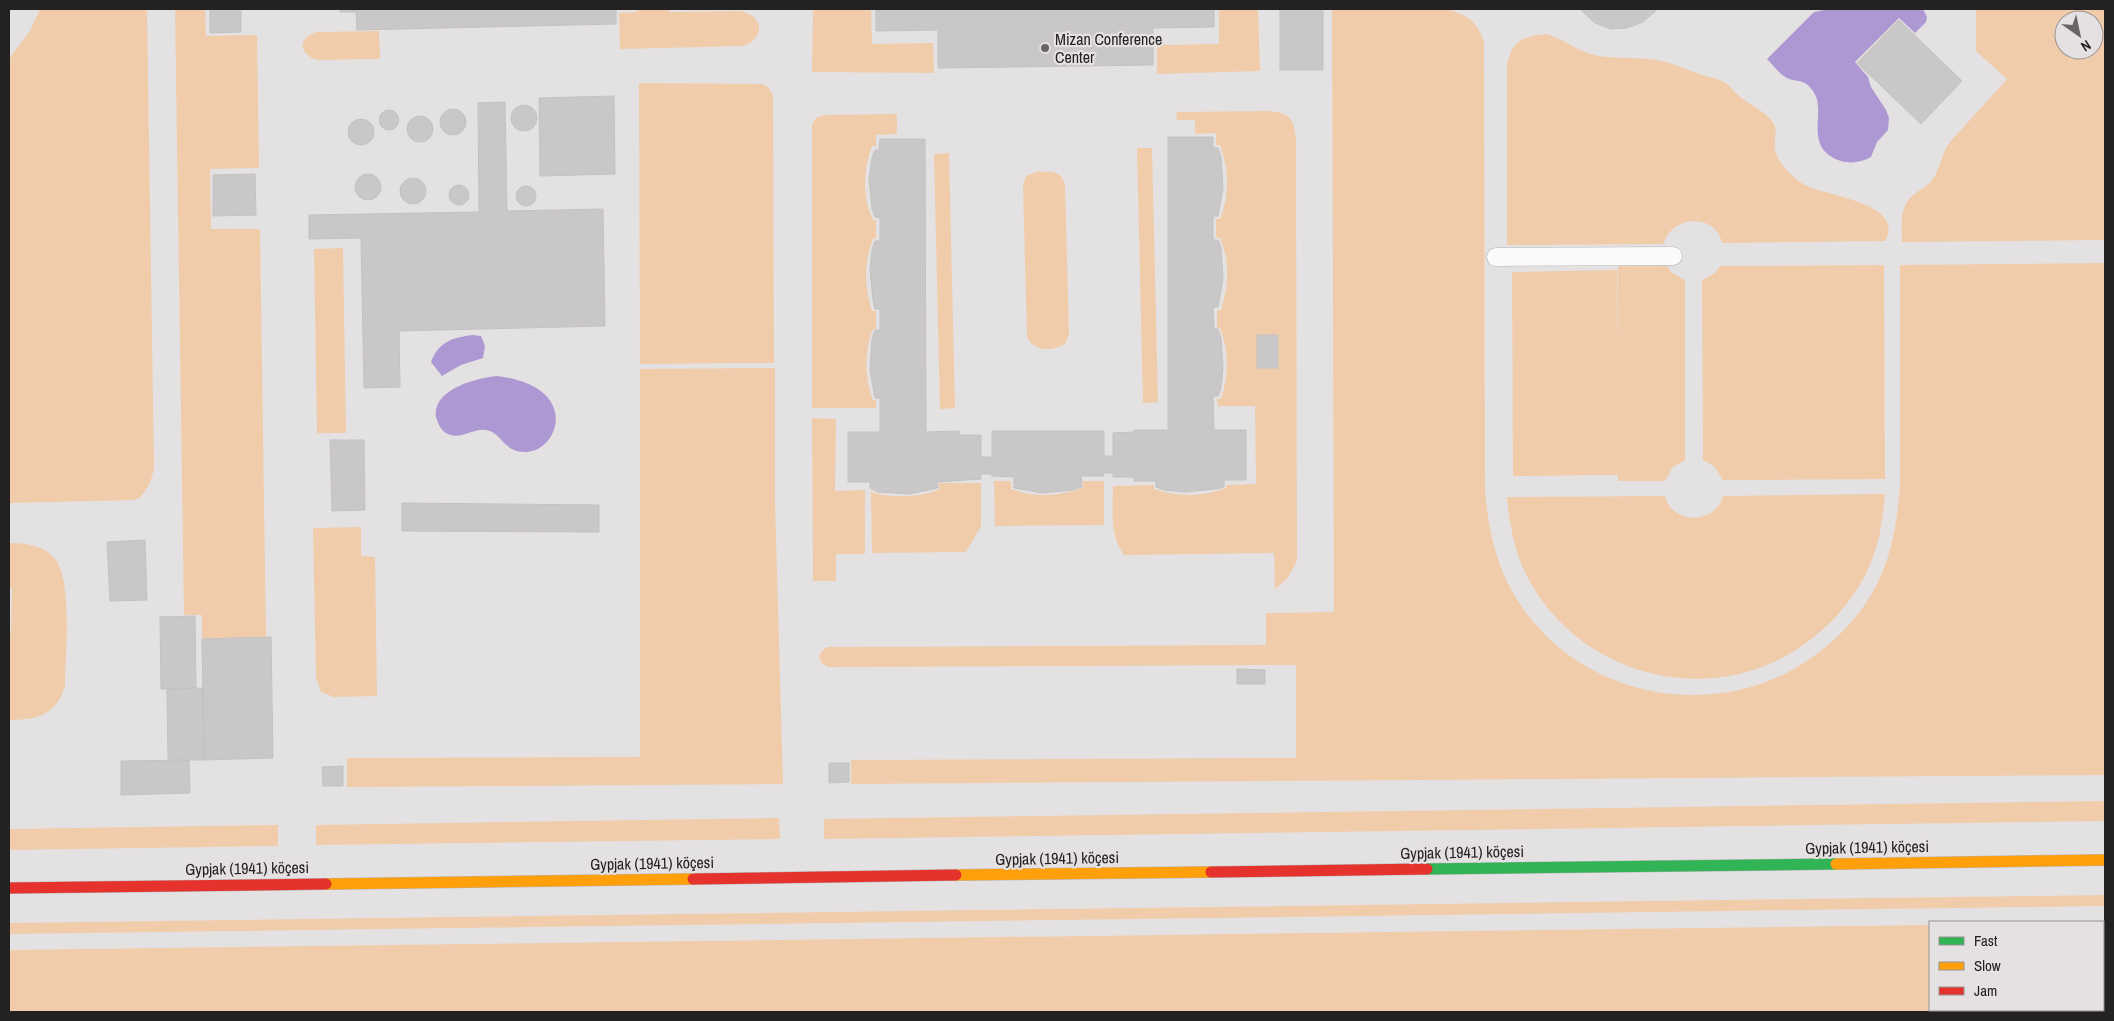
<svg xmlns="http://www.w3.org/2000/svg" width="2114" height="1021" font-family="'Archivo Narrow',sans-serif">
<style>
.green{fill:#f1ccab;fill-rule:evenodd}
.water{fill:#ad98d3}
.building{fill:#c9c7c8;stroke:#c4c1c2}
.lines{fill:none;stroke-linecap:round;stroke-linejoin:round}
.lane-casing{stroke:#b6b4b5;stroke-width:19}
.fast-casing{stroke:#b6b4b5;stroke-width:12}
.slow-casing{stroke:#b6b4b5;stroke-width:12}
.jam-casing{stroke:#b6b4b5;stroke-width:12}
.lane{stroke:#fbfafb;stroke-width:18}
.fast{stroke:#30b455;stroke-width:11}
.slow{stroke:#ff9f0a;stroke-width:11}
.jam{stroke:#e5322d;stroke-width:11}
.poi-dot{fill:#676465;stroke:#e5e0e1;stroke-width:2}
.labels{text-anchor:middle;stroke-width:4.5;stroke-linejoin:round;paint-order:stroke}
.poi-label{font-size:16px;fill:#232121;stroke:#e5e0e1;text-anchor:start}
.street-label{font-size:16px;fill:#232121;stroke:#e5e0e1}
</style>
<rect width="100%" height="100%" fill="#e4e1e2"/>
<path class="green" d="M40,9H147L154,468C152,480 146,495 135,500L9,503V59L30,31Z
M175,9H205L206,36L257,35L259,168L210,169L211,229H260L266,637L202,639V615H184Z
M637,9H669L670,12L741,11C765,16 765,40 742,46L620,49L619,13L637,12Z
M813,9H871L872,44L933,43L934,73L812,72Z
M1219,9H1258L1260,71L1157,74V45L1219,44Z
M1332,9H1446C1466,13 1479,23 1484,43L1485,491C1488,525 1494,558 1511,589C1564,688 1694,724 1792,670C1826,651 1858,621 1876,586C1892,555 1897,522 1900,487V265L2105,263V775L851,784V760L1296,758V665L828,667C817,662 816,652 828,647L1266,645V613L1334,612Z
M1976,9H2105V240L1902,242C1902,227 1899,209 1911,197C1917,191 1926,188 1932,180C1941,168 1941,154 1950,142L2007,79L1976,51ZM2064,20H2094V50H2064Z
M379,31L380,59L317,60C298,54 298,38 316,32Z
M1547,34C1565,40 1580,53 1599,56C1618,59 1637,57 1656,60C1672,62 1684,69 1699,74C1707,77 1717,78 1724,82C1730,85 1733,91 1738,95C1748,104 1762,109 1771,120C1780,130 1773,138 1775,149C1777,162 1792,177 1803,184C1822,196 1907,202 1885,241L1722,243C1716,213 1671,215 1664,244L1507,245V66C1511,41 1523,36 1547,34Z
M639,83L762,84L769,88L773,95L774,363L640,364Z
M1268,111C1290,113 1294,118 1296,140L1297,561L1287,579L1275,589L1274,553L1124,555C1109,535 1113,509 1113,486L1154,485V489C1178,497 1202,497 1226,488V485L1256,484L1255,406H1218L1217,399H1221C1229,375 1229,350 1220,328H1217V310H1221C1229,285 1230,261 1220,238L1216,237V219H1220C1230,195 1229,169 1220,145H1216V133L1195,134V120H1176L1177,112Z
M897,114V134L876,135V146H872C863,170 862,197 873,220H876V238L873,239C864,262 864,287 872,311H876V329H873C864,351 864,377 873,400H876V408H812V124L816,118L824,115Z
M1137,148H1152L1158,402L1143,403Z
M949,153L955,408L940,409L934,154Z
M1036,172C1050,172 1061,169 1065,185L1069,334L1065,344C1053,352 1032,352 1027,336L1023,186L1026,176Z
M343,248L346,433H317L314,249Z
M1884,265L1885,479L1723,480L1715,467L1703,460L1702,280L1715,273L1720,266Z
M1618,266H1667L1672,273L1685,280V460L1673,467L1665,481H1618V475L1513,476L1512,272L1617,270L1618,355Z
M775,368V502L783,784L347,787V758L640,757V369Z
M812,418L836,419L835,491L865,490V554H836V581H813Z
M994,481H1011V489C1034,498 1060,496 1083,488V481H1104V525L995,526Z
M939,483H981V526L966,552L872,553L871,492C894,499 917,497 939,490Z
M1885,494C1883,515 1881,534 1874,554C1862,590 1835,623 1803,645C1715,708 1589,680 1533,587C1516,560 1510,529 1507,497L1665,496C1673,526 1716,524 1723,496Z
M361,527V556L375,557L377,696L334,697L321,692L316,677L313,528Z
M9,543C25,543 44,545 55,559C73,582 65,655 65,686C56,715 37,720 9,720V633H11L12,588L9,587Z
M2105,801V821L824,839V819Z
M779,818L780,839L316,845V825Z
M278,825V846L9,850V829Z
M2105,895V906L9,934V923Z
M2103,923H2105V1012H9V950L1930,925V1010H2103Z"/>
<path class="water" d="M1829,9H1923L1927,17L1926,22L1915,33L1899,18L1855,62L1868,77L1871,87L1886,110L1889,118L1888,130L1877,142L1871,157C1862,162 1851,164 1841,161C1801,148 1828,111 1813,91C1804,78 1798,83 1787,78C1779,74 1773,65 1767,59L1814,12Z
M472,335L481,336L485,346L483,358L461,365L442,376L431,362C439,342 451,338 472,335Z
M497,376C519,379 549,387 555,412C560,436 538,459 514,450C504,446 500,435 490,431C475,425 461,442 446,433C440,429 438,423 436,417C432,389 477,378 497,376Z"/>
<path class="building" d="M210,9H241V32L210,33Z
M340,9H616V24L357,30L356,12H340Z
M876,9H1214V27L1153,28V65L938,68V30L876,31Z
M1280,9H1323V70H1280Z
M1580,9H1658L1643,22L1627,28L1611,29L1595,23Z
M1899,20L1962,81L1921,124L1857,63Z
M614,96L615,174L540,176L539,98Z
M505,102L507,211L603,209L605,326L399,331L400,387L364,388L361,238L309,239V215L479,212L478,103Z
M511 118a13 13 0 1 1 26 0a13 13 0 1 1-26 0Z
M440 122a13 13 0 1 1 26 0a13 13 0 1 1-26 0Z
M379 120a10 10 0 1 1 20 0a10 10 0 1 1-20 0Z
M407 129a13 13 0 1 1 26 0a13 13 0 1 1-26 0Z
M348 132a13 13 0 1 1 26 0a13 13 0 1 1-26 0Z
M1168,137H1213V148H1218L1221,157L1223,188L1218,216H1213V240H1218L1221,248L1223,279L1218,307H1213L1214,329H1218L1221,338L1223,368L1221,388L1218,396H1213L1214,430H1246V480H1224V487L1215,489L1185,492L1164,490L1156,487V481H1134V477H1113V473H1104L1103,476H1081L1082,487L1073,490L1042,493L1014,488V477L992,476L991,474H981V479L937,482L938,488L909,494L878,492L870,488V482H848V432H880V398H875L870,370L872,339L875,330H880V309H875L873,300L870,270L872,250L875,241H880V218L875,217L872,209L869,179L872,158L875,150H879L880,139H925L926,432L959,431V435H981V457H992V431H1104V456H1113V433L1134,432V430H1168Z
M255,174L256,215L213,216V175Z
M355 187a13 13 0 1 1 26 0a13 13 0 1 1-26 0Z
M400 191a13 13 0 1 1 26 0a13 13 0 1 1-26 0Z
M449 195a10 10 0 1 1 20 0a10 10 0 1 1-20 0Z
M516 196a10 10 0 1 1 20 0a10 10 0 1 1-20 0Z
M1257,335H1278V368H1257Z
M330,440H364L365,510L332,511Z
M402,503L599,505V532L402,531Z
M145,540L147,600L110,601L107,542Z
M195,616L196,688L161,689L160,617Z
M271,637L273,758L204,760L202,639Z
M1237,669L1265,670V684H1237Z
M203,688L204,760H168L167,689Z
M189,760L190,793L121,795V761Z
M829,763H849V782L829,783Z
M343,766V786H323L322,767Z"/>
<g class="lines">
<g class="lane-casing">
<path id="lane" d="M1496,257L1673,256"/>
</g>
<g class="fast-casing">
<path id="fast" d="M1427,869L1836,864"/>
</g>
<g class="slow-casing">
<path id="slow" d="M1836,864L2105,860
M956,875L1211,872
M326,884L693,879"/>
</g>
<g class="jam-casing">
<path id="jam" d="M1211,872L1427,869
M693,879L956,875
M9,888L326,884"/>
</g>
<use href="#lane" class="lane"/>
<use href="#fast" class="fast"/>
<use href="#slow" class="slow"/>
<use href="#jam" class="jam"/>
</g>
<circle class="poi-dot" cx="1045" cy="48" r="5"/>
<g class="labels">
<g class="poi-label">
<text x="1055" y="45">Mizan Conference<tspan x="1055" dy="18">Center</tspan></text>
</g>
<g class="street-label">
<text transform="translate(1867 847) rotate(-1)" y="6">Gypjak (1941) köçesi</text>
<text transform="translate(1462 852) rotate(-1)" y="6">Gypjak (1941) köçesi</text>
<text transform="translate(1057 858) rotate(-1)" y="6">Gypjak (1941) köçesi</text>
<text transform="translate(652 863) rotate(-1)" y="6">Gypjak (1941) köçesi</text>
<text transform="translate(247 868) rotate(-1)" y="6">Gypjak (1941) köçesi</text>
</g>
</g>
<rect width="2114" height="1021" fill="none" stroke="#232121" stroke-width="20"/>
<rect x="1929" y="921" width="175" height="90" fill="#e5e0e1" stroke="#979494"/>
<rect x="1939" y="937" width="25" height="8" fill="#30b455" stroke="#979494"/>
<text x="1974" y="946" font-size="15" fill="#232121">Fast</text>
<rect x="1939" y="962" width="25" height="8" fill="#ff9f0a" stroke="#979494"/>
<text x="1974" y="971" font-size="15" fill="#232121">Slow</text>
<rect x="1939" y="987" width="25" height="8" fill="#e5322d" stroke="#979494"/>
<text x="1974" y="996" font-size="15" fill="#232121">Jam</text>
<g transform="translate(2079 35) rotate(147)"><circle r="24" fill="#e5e0e1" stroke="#979494"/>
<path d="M0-4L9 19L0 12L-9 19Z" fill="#676465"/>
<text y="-8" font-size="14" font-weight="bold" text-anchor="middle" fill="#232121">N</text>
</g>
</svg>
